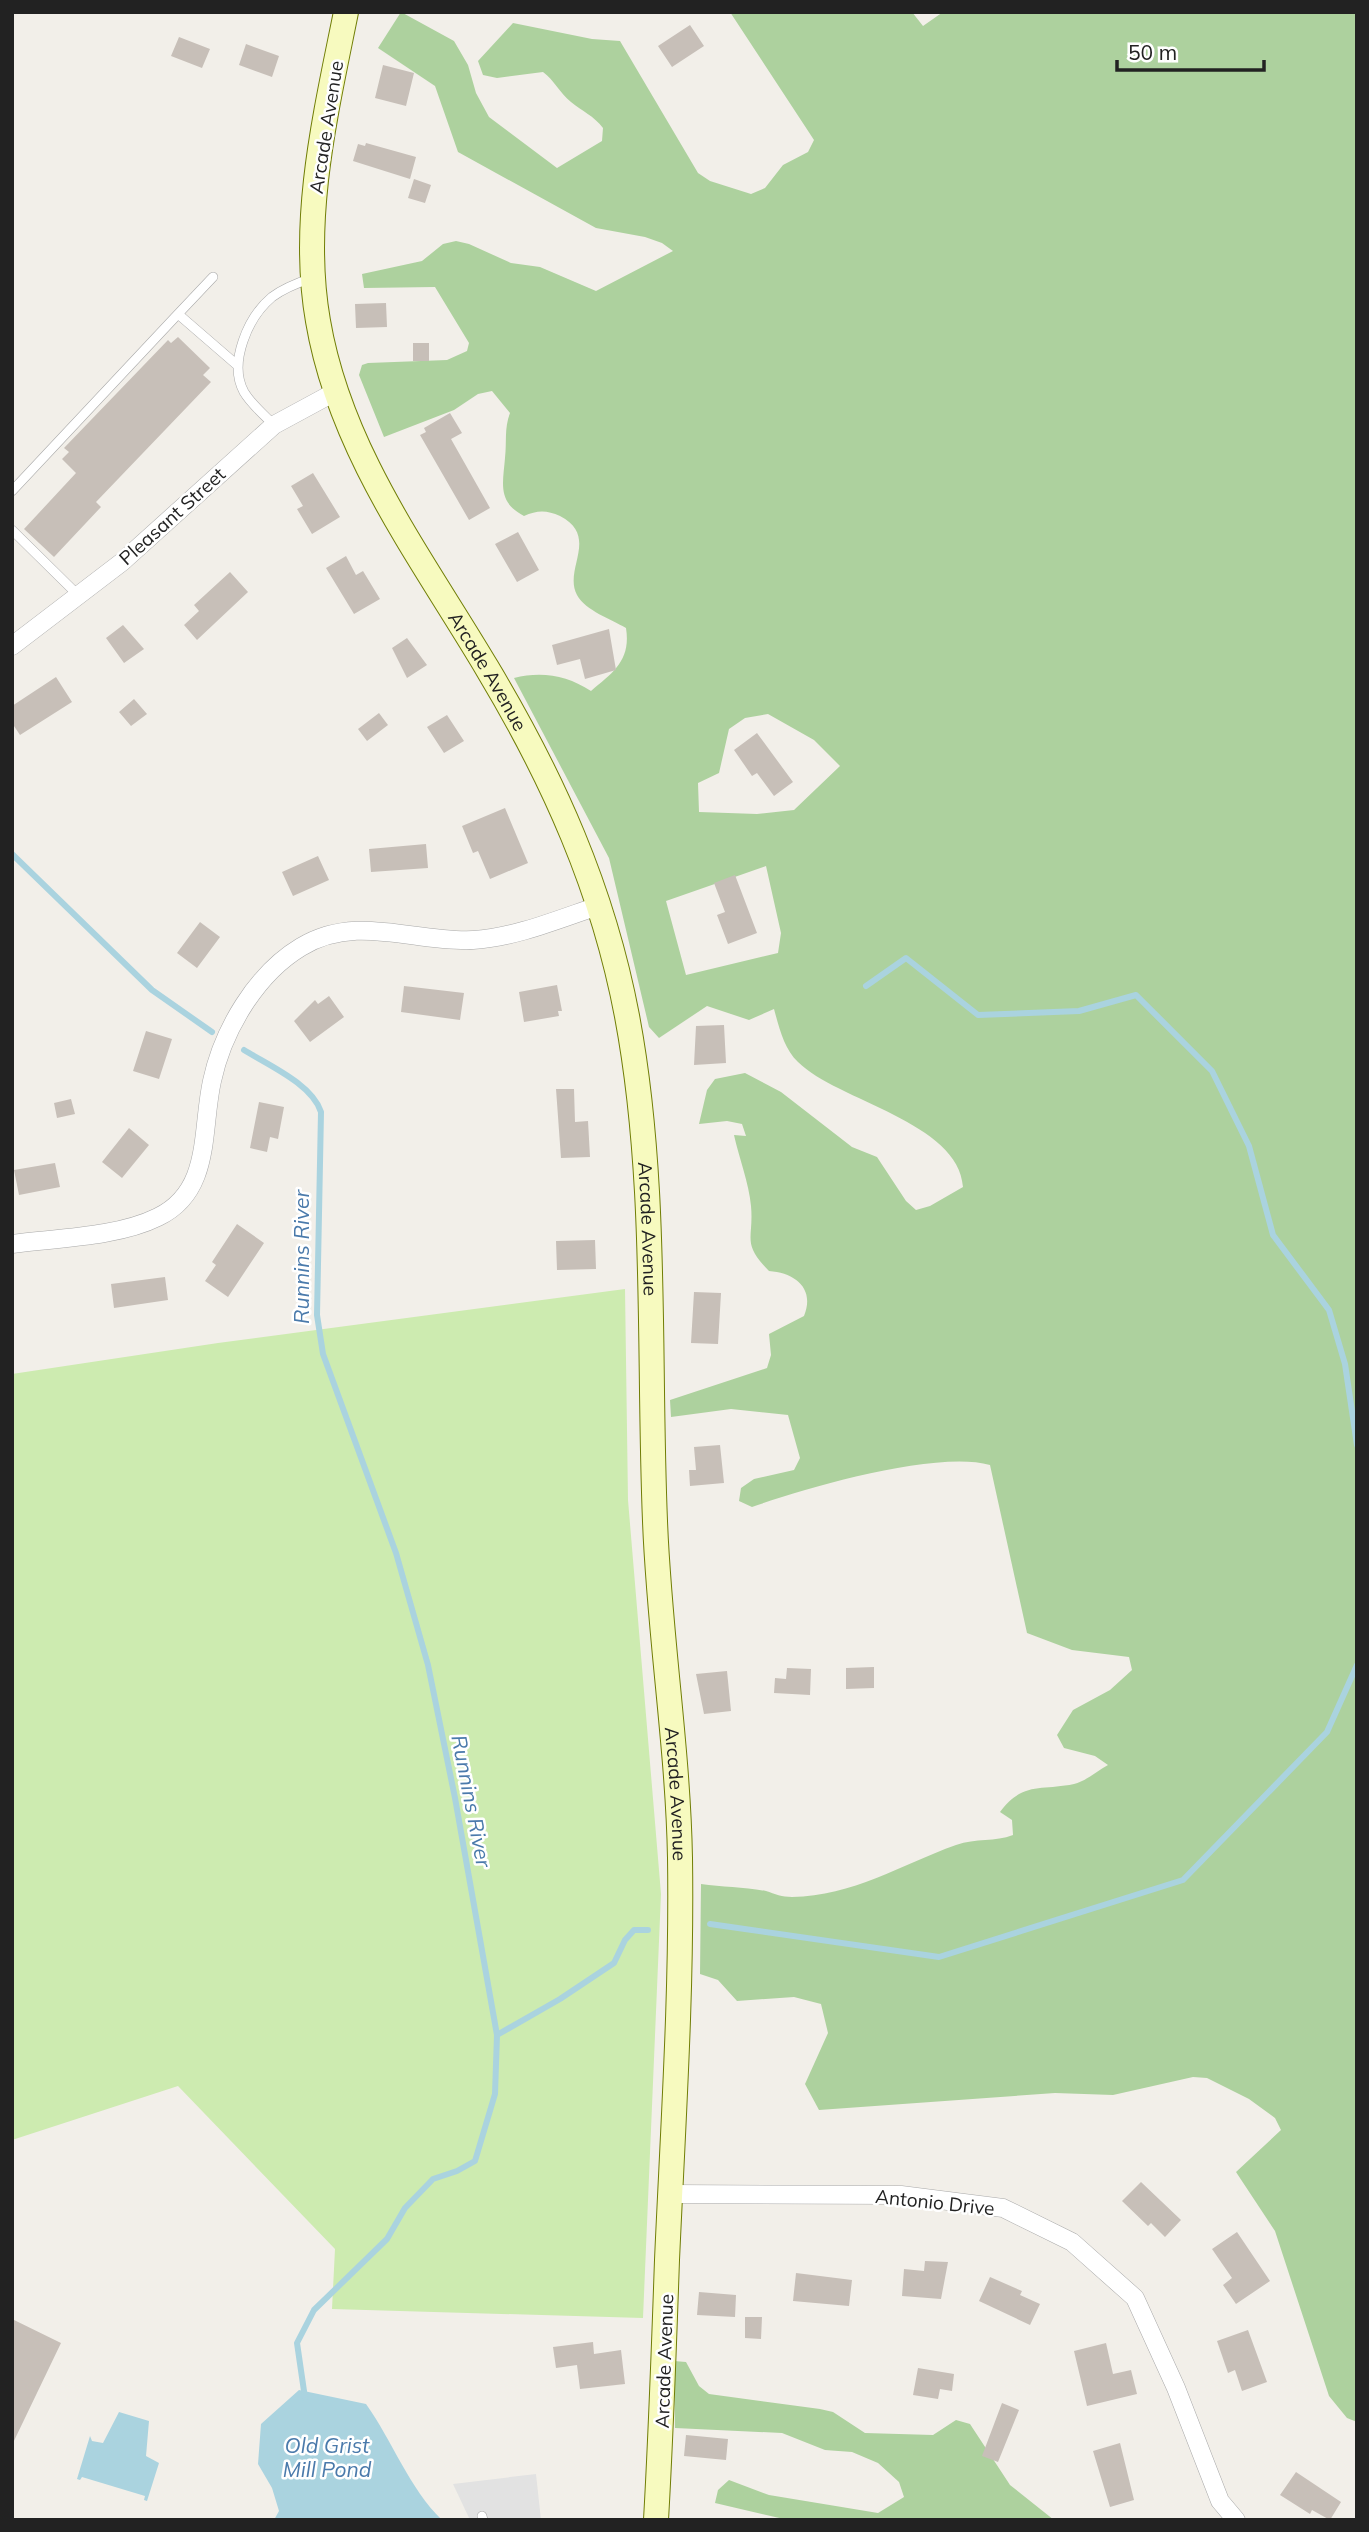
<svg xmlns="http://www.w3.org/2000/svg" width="1369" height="2532" font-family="Mulish,sans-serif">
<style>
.grass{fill:#cdebb0}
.forest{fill:#add19e;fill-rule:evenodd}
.parking{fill:#e2e2e2}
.water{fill:#aad3df}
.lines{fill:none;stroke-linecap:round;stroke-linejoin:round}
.stream{stroke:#aad3df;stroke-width:6}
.building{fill:#c7bfb8}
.service-casing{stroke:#a9a9a9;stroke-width:10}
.minor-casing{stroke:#a9a9a9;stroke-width:19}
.secondary-casing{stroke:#707d05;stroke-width:26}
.service{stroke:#fff;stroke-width:9}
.minor{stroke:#fff;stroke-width:18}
.secondary{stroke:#f7fabf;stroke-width:24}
.labels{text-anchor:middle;stroke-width:5;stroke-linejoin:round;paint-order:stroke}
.street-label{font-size:19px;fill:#222;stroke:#fff}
.water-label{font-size:21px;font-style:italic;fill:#4a7aab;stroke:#fff}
</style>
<rect width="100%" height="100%" fill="#f2efe9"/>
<path class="grass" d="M625,1289L628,1500L661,1894L643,2318L332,2309L335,2249L178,2086L12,2140V1374L218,1343Z"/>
<path class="forest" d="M401,12L454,41L468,65L476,93L489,117L557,168L602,141L603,128C594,116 582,111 571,102C560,93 554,80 543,72L497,78L483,75L478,61L513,23L592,39L620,41L698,173L710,181L751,194L765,188L783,165L808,152L814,140L730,12H912L923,26L943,12H1357V2422L1347,2418L1329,2396L1275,2231L1236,2172L1281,2130L1275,2118L1249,2099L1207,2078L1193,2077L1113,2095L1055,2093L819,2110L805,2084L828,2033L821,2004L794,1997L737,2001L718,1980L700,1974L701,1884C722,1887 745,1887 766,1891C775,1894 782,1897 792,1897C853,1896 900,1865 956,1845C976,1838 995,1842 1013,1835L1012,1820L1000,1812C1023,1781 1041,1791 1074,1784C1086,1781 1097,1771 1108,1765L1095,1756L1064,1748L1057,1735L1073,1710L1110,1690L1132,1670L1129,1657L1072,1650L1027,1633L990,1465C936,1450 806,1488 752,1507L739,1501L741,1488L754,1479L794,1470L800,1458L788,1415L731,1409L671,1417L670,1400L767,1368L771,1355L769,1334L804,1316C815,1289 796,1273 769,1271C741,1243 754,1239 751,1206C749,1183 739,1158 734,1135L746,1136L742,1124L727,1121L699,1124L707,1090L715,1079L745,1073L781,1092L852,1147L877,1157L906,1201L916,1210L930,1206L963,1187C959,1122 837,1101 798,1062C784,1049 779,1027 774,1009L749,1020L707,1006L659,1038L649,1027L609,858L514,678C541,671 567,675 591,691C614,672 631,660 626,628C611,619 586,611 577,595C563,569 600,537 560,516C547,510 537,510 524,516C497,502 503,483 505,458C507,441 504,429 510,413L492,391L478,394L454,410L384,437L359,375L362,365L368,363L447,360L467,351L469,343L435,287L364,288L362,274L422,261L443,244L456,241L469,244L511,263L540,267L596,291L673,251L662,243L645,237L596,228L458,152L435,86L378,48ZM768,714L814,740L840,766L794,810L757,814L699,812L698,783L719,773L729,729L745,718ZM766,866L781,933L778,953L686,975L666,901Z
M674,2361L686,2362L699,2386L709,2394L820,2409L833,2412L865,2433L933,2435L956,2420L970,2424L1010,2485L1054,2520H788L715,2503L718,2490L729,2480L769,2495L878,2513L904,2497L899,2482L878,2463L852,2452L825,2450L782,2433L675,2428Z"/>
<path class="parking" d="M536,2474L541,2520H470L453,2484Z"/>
<path class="water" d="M299,2390L366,2404C393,2442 409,2488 442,2520H274L279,2511L272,2488L258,2464L261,2424Z
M119,2412L149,2421L146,2456L159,2463L147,2501L144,2500L145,2496L82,2477L80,2480L77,2479L90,2436L92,2441L103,2443Z"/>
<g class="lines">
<path class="stream" d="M12,854L152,990L212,1032
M866,986L906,958L978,1015L1079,1011L1136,995L1212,1071L1249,1146L1273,1235L1329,1310L1345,1364L1357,1445
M244,1050C268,1065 312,1084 321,1112L317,1315L323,1354L396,1553L428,1665L455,1798L497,2035L495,2094L475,2161L457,2171L433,2179L405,2208L387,2239L314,2310L297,2343L305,2398
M710,1924L939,1957L1183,1880L1327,1732L1357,1665
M497,2035L560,1999L614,1963L625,1940L634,1930H648"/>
</g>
<path class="building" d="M690,25L704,46L672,67L658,46Z
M179,37L210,49L202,68L171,56Z
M246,44L279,56L272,77L239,65Z
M383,65L414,73L406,106L375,98Z
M366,143L416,157L410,179L353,161L358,144L365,146Z
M414,179L431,185L425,203L408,198Z
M386,303L387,327L356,328L355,304Z
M178,337L210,368L203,375L211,382L96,502L101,507L54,557L24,529L76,473L62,459L69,452L64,448L168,340L171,343Z
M413,343H429V361H413Z
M450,413L462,433L451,439L490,508L469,520L420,435L426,432L424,428Z
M313,473L340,517L312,534L297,509L303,506L291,486Z
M518,532L539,570L517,582L495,544Z
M346,556L356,575L363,571L380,599L354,614L326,568Z
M230,572L248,592L197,640L184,625L199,611L194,605Z
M123,625L144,649L124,663L106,638Z
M609,629L616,670L585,679L580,659L557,665L552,645Z
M407,638L427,665L407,678L392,648Z
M56,677L72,702L20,735L12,723V706Z
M134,699L147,714L131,726L119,712Z
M379,713L388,725L367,741L358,729Z
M447,715L464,741L444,753L427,727Z
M757,733L793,782L774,796L757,773L752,776L734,750Z
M505,808L528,863L490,879L478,851L473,853L462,826Z
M426,844L428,868L371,872L369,849Z
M318,856L329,880L293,896L282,872Z
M735,875L757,933L728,944L717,915L725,912L714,883Z
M200,922L220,937L197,968L177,953Z
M557,985L562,1011H558L559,1016L524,1022L519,992Z
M404,986L464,993L460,1020L401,1012Z
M329,996L344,1017L310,1042L294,1021L315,1000L318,1004Z
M724,1025L726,1063L694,1065L696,1026Z
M146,1031L172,1039L159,1079L133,1071Z
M556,1089H574L575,1122L588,1121L590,1157L561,1158Z
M71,1099L75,1114L57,1118L54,1103Z
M259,1102L284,1107L278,1139L270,1137L267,1152L250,1148Z
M129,1128L149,1145L122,1178L102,1162Z
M55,1163L60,1187L19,1195L14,1170Z
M237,1224L264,1243L228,1297L205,1281L216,1265L212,1262Z
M595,1240L596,1269L557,1270L556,1241Z
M165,1277L168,1300L114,1308L111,1284Z
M694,1292L721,1293L718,1344L691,1343Z
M720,1445L724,1483L690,1486L689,1470H696L694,1447Z
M874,1667V1688L846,1689V1668Z
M787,1668L811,1669L810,1695L774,1693L775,1678L786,1679Z
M727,1671L731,1711L704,1714L696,1674Z
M1141,2182L1181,2220L1165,2237L1151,2223L1148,2226L1122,2201Z
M1237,2232L1270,2281L1236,2304L1223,2285L1232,2278L1212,2249Z
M925,2261L948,2262L941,2299L902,2296L904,2269L924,2271Z
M796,2273L852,2280L849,2306L793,2301Z
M990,2277L1022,2291L1020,2295L1040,2304L1030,2325L979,2301Z
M699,2292L736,2295L735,2317L697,2315Z
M745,2317H762L761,2339L745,2338Z
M12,2319L61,2343L12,2445Z
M1248,2330L1267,2382L1242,2391L1235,2370L1228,2373L1217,2341Z
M593,2342L594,2354L621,2350L625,2384L580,2389L577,2365L556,2368L553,2347Z
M1106,2343L1113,2374L1131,2370L1137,2394L1087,2406L1074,2351Z
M918,2368L954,2374L952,2391L940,2389L938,2399L913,2395Z
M1002,2403L1019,2410L998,2462L982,2456Z
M686,2435L728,2439L726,2460L684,2456Z
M1120,2443L1134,2500L1110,2507L1093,2451Z
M1296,2472L1341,2502L1330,2520L1312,2510L1310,2514L1280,2495Z"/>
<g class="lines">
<g class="service-casing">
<path id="service" d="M213,277L178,314L237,365
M274,425C264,415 251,404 244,392C228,363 248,317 272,297C284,288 297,283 312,278
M12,491L178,314
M12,530L80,597
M482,2516L483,2520"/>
</g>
<g class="minor-casing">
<path id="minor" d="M12,646L122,562L274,425L335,392
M12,1244C57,1238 118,1237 158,1217C212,1191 201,1130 212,1081C223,1030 256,974 301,947C357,913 414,943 473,940C517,937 559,919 601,905
M671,2194L901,2195L1003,2208L1072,2242L1135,2298L1176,2388L1220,2501L1236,2520"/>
</g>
<g class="secondary-casing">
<g id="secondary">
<path id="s1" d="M346,12C326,112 300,219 318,321C340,451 421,557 487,668C553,778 603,889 627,1016C658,1181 648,1353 655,1521C659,1632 678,1747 680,1858C682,1992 673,2126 667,2260C664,2347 661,2433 656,2520"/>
</g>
</g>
<use href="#service" class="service"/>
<use href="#minor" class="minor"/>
<use href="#secondary" class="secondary"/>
</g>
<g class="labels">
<g class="street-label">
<text transform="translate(326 127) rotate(-81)" y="7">Arcade Avenue</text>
<text transform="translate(172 516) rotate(-42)" y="7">Pleasant Street</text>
<text dy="7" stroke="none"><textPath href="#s1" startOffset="704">Arcade Avenue</textPath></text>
<text dy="7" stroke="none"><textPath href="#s1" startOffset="1292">Arcade Avenue</textPath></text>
<text dy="7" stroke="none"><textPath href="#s1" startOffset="1858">Arcade Avenue</textPath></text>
<text transform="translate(935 2202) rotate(6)" y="7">Antonio Drive</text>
<text transform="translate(664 2361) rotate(-88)" y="7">Arcade Avenue</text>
</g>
<g class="water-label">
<text transform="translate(302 1257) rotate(-90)" y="7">Runnins River</text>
<text transform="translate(471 1801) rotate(79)" y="7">Runnins River</text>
<text x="327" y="2453">Old Grist<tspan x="327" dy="24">Mill Pond</tspan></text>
</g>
</g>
<rect width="1369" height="2532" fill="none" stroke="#222222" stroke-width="28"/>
<path d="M1117 60v10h147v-10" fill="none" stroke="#222222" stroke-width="3.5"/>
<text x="1128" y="60" font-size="21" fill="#222222" stroke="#ffffff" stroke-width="5" paint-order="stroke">50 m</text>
</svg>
